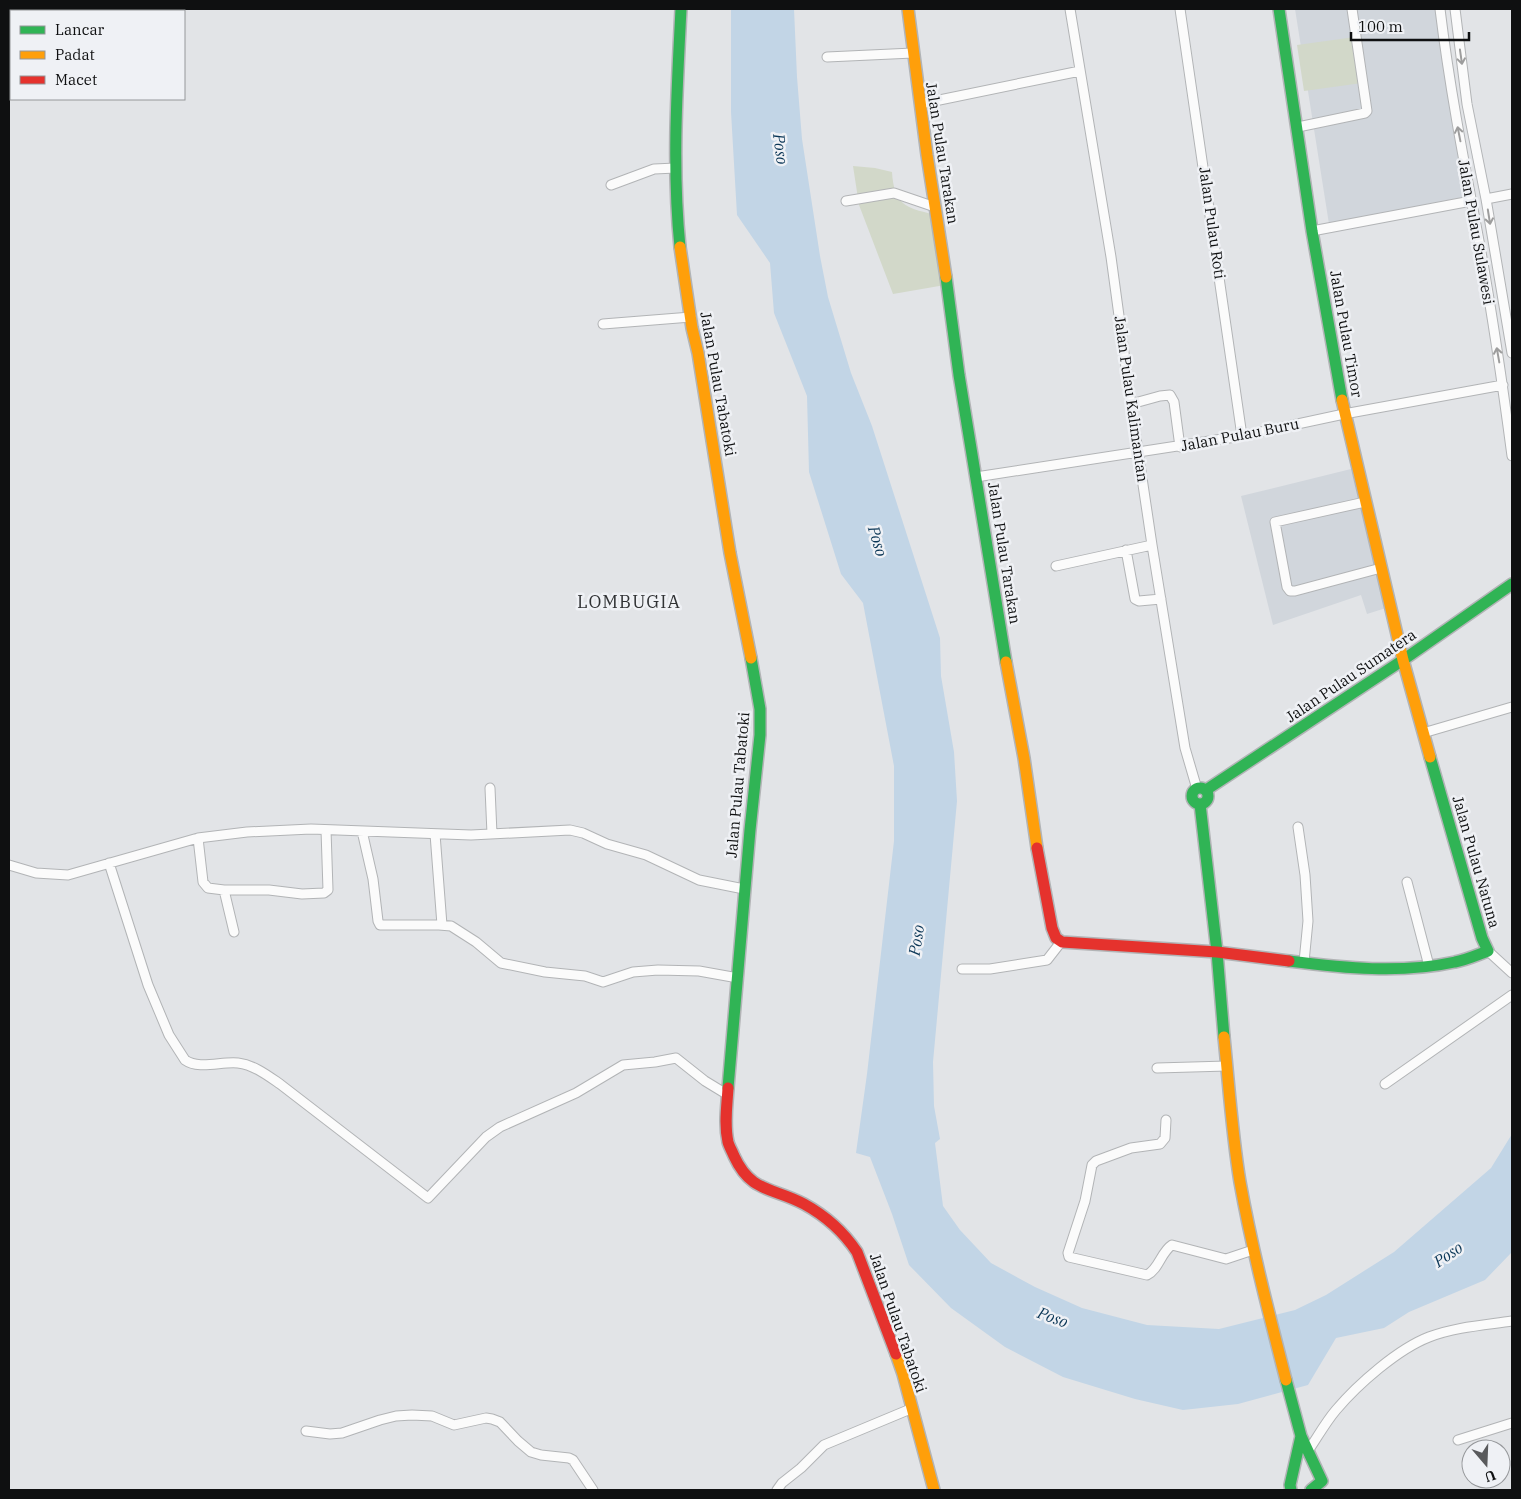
<svg xmlns="http://www.w3.org/2000/svg" width="1521" height="1499" font-family="'IBM Plex Serif',serif">
<style>
.built{fill:#d1d6dc}
.green{fill:#d2d8c9}
.water{fill:#c2d5e6}
.lines{fill:none;stroke-linecap:round;stroke-linejoin:round}
.street-casing{stroke:#b2b4b6;stroke-width:11}
.fast-casing{stroke:#b2b4b6;stroke-width:14}
.slow-casing{stroke:#b2b4b6;stroke-width:14}
.jam-casing{stroke:#b2b4b6;stroke-width:14}
.street{stroke:#fbfbfb;stroke-width:9}
.fast{stroke:#30b455;stroke-width:11}
.slow{stroke:#ff9f0a;stroke-width:11}
.jam{stroke:#e5322d;stroke-width:11}
.oneway{stroke:#9d9d9d}
.labels{text-anchor:middle;stroke-width:5;stroke-linejoin:round;paint-order:stroke}
.street-label{font-size:15px;fill:#0f1011;stroke:#eff1f5}
.water-label{font-size:16px;font-style:italic;fill:#0a3656;stroke:#eff1f5}
.quarter-label{font-size:18px;letter-spacing:1px;fill:#303234;stroke:#eff1f5}
</style>
<rect width="100%" height="100%" fill="#e2e4e7"/>
<path class="built" d="M1295,9H1439L1468,196L1329,224Z
M1351,469L1386,608L1367,614L1361,595L1273,625L1241,496Z"/>
<path class="green" d="M1355,37L1362,83L1304,91L1297,45Z
M853,166L875,168L892,172C894,204 905,208 933,214L945,285L893,294L859,205Z"/>
<path class="water" d="M731,9H794L797,77L802,139L820,256L828,297L851,373L872,426L940,638L941,676L954,752L957,801L933,1062L934,1106L940,1139L935,1143L943,1206L960,1230L991,1263L1035,1287L1082,1308L1147,1325L1219,1329L1295,1310L1326,1295L1394,1252L1491,1168L1512,1134V1252L1485,1280L1409,1312L1384,1328L1336,1338L1308,1385L1238,1404L1183,1410L1135,1399L1063,1377L1005,1347L951,1308L909,1265L892,1214L870,1157L856,1153L867,1074L894,841V766L863,603L841,574L809,472L807,396L774,313L770,263L737,215L731,112Z"/>
<g class="lines">
<g class="street-casing">
<path id="street" d="M1070,9L1111,257L1131,404L1152,545L1185,748L1197,789
M1180,9L1242,436
M1440,9C1449,83 1463,157 1477,230C1491,305 1502,380 1512,456
M1455,9L1467,104L1486,199L1512,353
M827,57L913,53
M920,104L1080,71
M1298,127L1365,113L1367,111L1352,9
M611,185L654,169L676,168
M1486,199L1512,194
M846,201L894,193L935,207
M1312,231L1471,201
M603,324L691,317
M1131,404L1160,396L1170,395L1174,402L1180,447
M976,477L1242,436L1344,414L1503,385
M1365,502L1275,522L1287,587L1290,591H1295L1381,568
M1126,550L1135,599L1139,601L1161,599
M1056,566L1152,545
M1423,733L1512,707
M490,788L492,834
M1298,827L1305,875L1308,921L1304,962
M362,831L373,879L378,921L380,925H439L451,926L476,942L501,963L545,972L585,976L603,982L633,972L658,970L699,971L738,978
M435,834L442,925
M198,838L203,882L208,888L224,890H269L302,894L324,893L328,890L326,830
M109,863L148,985L169,1035L185,1060C199,1070 222,1061 238,1063C254,1065 267,1075 280,1084L428,1198L486,1137L500,1127L576,1093L623,1065L655,1062L676,1058L705,1081L728,1095
M9,865L36,873L68,875L198,838L247,832L311,829L471,835L570,830L583,833L607,844L646,855L699,880L744,889
M1407,882L1429,966
M224,890L234,932
M1488,951L1512,973
M962,969H990L1047,960L1061,942
M1157,1068L1227,1066
M1385,1084L1512,995
M1166,1120L1165,1138L1160,1144L1131,1148L1096,1161L1092,1165L1085,1201L1068,1253L1069,1257L1147,1275C1159,1269 1161,1252 1172,1245L1226,1259L1253,1250
M306,1431L330,1434L342,1433L380,1420L396,1416L412,1415L432,1416L454,1425L486,1418L492,1419L500,1422L518,1441L531,1452L541,1455L569,1458L573,1460L593,1490
M1458,1440L1512,1423
M1308,1451C1317,1438 1325,1423 1336,1410C1358,1384 1398,1349 1429,1337C1455,1327 1485,1325 1512,1321
M777,1490L782,1483L801,1468L824,1445L908,1410L911,1407"/>
</g>
<g class="fast-casing">
<path id="fast" d="M1279,9L1312,231L1342,400
M680,247C672,168 677,88 681,9
M946,277L959,375L1006,662
M1192 796a8 8 0 1 1 16 0a8 8 0 1 1-16 0Z
M1206,790L1403,660L1512,584
M1200,804L1217,952L1224,1037
M1289,961C1344,968 1400,974 1455,962C1466,960 1477,955 1488,951L1482,938L1430,757
M728,1088L750,830L760,735V709L751,658
M1286,1380L1301,1436L1322,1481L1311,1490
M1291,1490L1290,1485L1301,1436"/>
</g>
<g class="slow-casing">
<path id="slow" d="M908,9L927,155L946,277
M680,247L692,328L698,353L730,553L751,658
M1342,400L1403,660L1430,757
M1006,662L1024,758L1037,848
M1224,1037C1229,1086 1232,1134 1240,1182C1252,1249 1269,1314 1286,1380
M896,1354L903,1374L934,1490"/>
</g>
<g class="jam-casing">
<path id="jam" d="M1037,848L1052,928L1056,938L1062,942L1217,952L1289,961
M728,1088C727,1106 724,1124 728,1142C729,1146 732,1151 734,1156C751,1193 772,1187 804,1204C826,1216 843,1231 857,1252L896,1354"/>
</g>
<use href="#street" class="street"/>
<use href="#fast" class="fast"/>
<use href="#slow" class="slow"/>
<use href="#jam" class="jam"/>
</g>
<defs><path id="oneway-shaft" d="M-6 0H5M1.5-3L5.5 0L1.5 3" fill="none" stroke-width="1.6" stroke-linecap="round" stroke-linejoin="round" transform="scale(1.25)"/></defs>
<g class="oneway">
<use href="#oneway-shaft" transform="translate(1461 57) rotate(82)"/>
<use href="#oneway-shaft" transform="translate(1459 134) rotate(-101)"/>
<use href="#oneway-shaft" transform="translate(1489 217) rotate(81)"/>
<use href="#oneway-shaft" transform="translate(1498 355) rotate(-100)"/>
</g>
<g class="labels">
<g class="street-label">
<text transform="translate(942 153) rotate(81)" y="5">Jalan Pulau Tarakan</text>
<text transform="translate(1212 223) rotate(82)" y="5">Jalan Pulau Roti</text>
<text transform="translate(1476 232) rotate(80)" y="5">Jalan Pulau Sulawesi</text>
<text transform="translate(1346 334) rotate(80)" y="5">Jalan Pulau Timor</text>
<text transform="translate(718 384) rotate(80)" y="5">Jalan Pulau Tabatoki</text>
<text transform="translate(1131 399) rotate(82)" y="5">Jalan Pulau Kalimantan</text>
<text transform="translate(1240 435) rotate(-11)" y="5">Jalan Pulau Buru</text>
<text transform="translate(1004 553) rotate(81)" y="5">Jalan Pulau Tarakan</text>
<text transform="translate(1351 676) rotate(-34)" y="5">Jalan Pulau Sumatera</text>
<text transform="translate(738 785) rotate(-85)" y="5">Jalan Pulau Tabatoki</text>
<text transform="translate(1476 862) rotate(74)" y="5">Jalan Pulau Natuna</text>
<text transform="translate(898 1323) rotate(71)" y="5">Jalan Pulau Tabatoki</text>
</g>
<g class="water-label">
<text transform="translate(781 149) rotate(82)" y="6">Poso</text>
<text transform="translate(878 541) rotate(73)" y="6">Poso</text>
<text transform="translate(916 940) rotate(-81)" y="6">Poso</text>
<text transform="translate(1448 1254) rotate(-34)" y="6">Poso</text>
<text transform="translate(1053 1317) rotate(20)" y="6">Poso</text>
</g>
<g class="quarter-label">
<text x="629" y="608">LOMBUGIA</text>
</g>
</g>
<rect width="1521" height="1499" fill="none" stroke="#0f1011" stroke-width="20"/>
<rect x="10" y="10" width="175" height="90" fill="#eff1f5" stroke="#95979a"/>
<rect x="20" y="26" width="25" height="8" fill="#30b455" stroke="#95979a"/>
<text x="55" y="35" font-size="15" fill="#0f1011">Lancar</text>
<rect x="20" y="51" width="25" height="8" fill="#ff9f0a" stroke="#95979a"/>
<text x="55" y="60" font-size="15" fill="#0f1011">Padat</text>
<rect x="20" y="76" width="25" height="8" fill="#e5322d" stroke="#95979a"/>
<text x="55" y="85" font-size="15" fill="#0f1011">Macet</text>
<g transform="translate(1486 1464) rotate(161)"><circle r="24" fill="#eff1f5" stroke="#95979a"/>
<path d="M0-4L9 19L0 12L-9 19Z" fill="#595a5c"/>
<text y="-8" font-size="14" font-weight="bold" text-anchor="middle" fill="#0f1011">U</text>
</g>
<path d="M1351 32v8h118v-8" fill="none" stroke="#0f1011" stroke-width="2.5"/>
<text x="1358" y="32" font-size="15" fill="#0f1011" stroke="#eff1f5" stroke-width="4" paint-order="stroke">100 m</text>
</svg>
